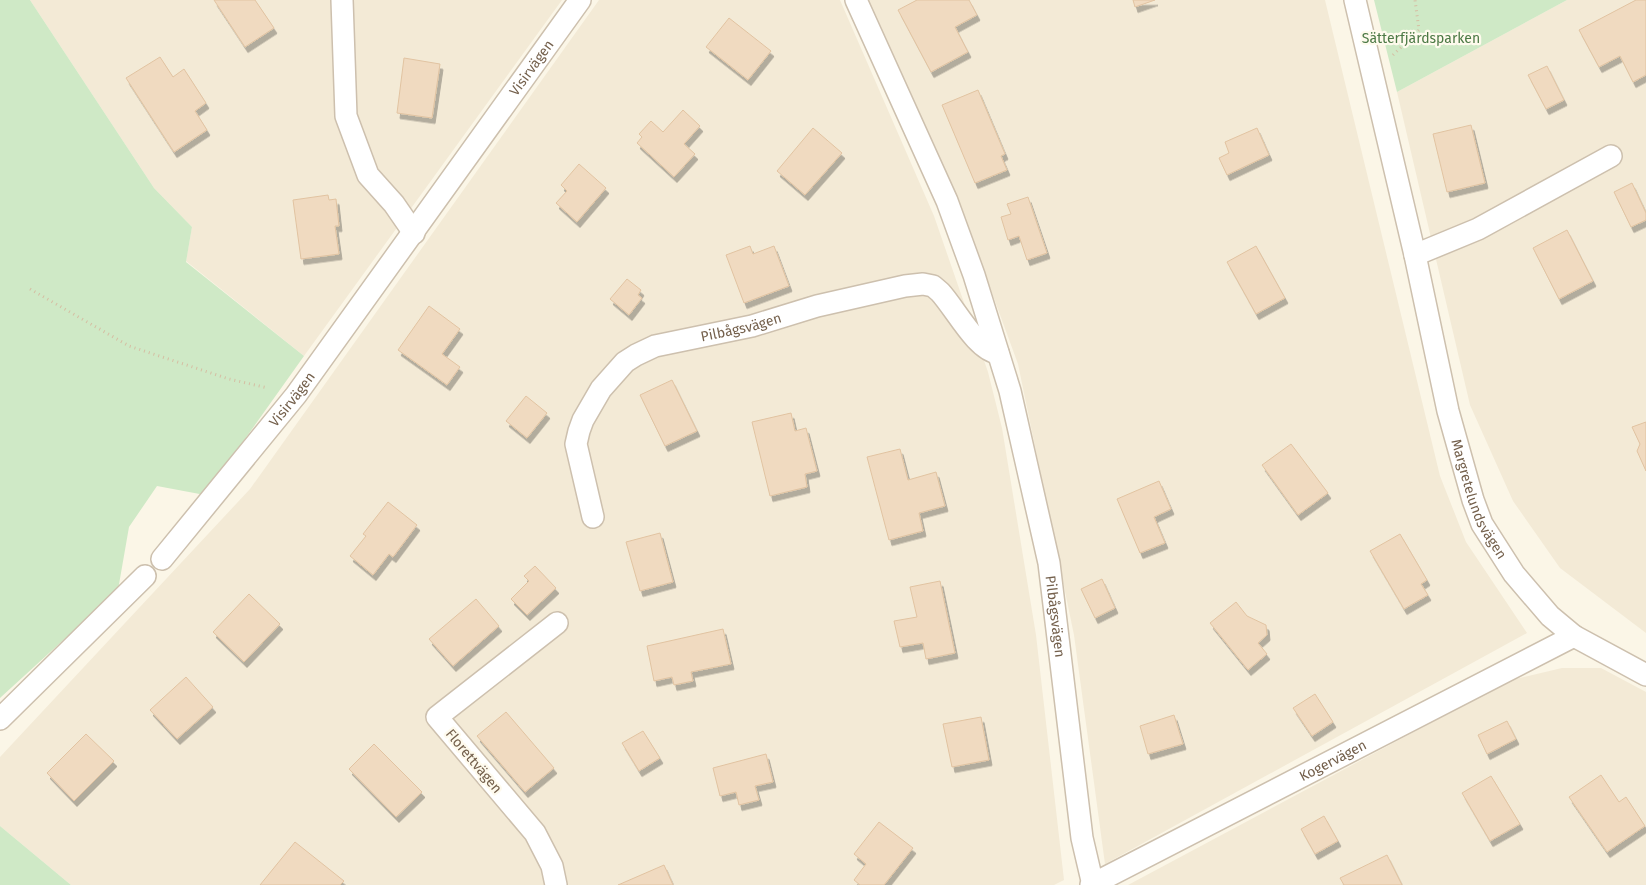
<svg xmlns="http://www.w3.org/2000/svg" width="1646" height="885" font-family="'Fira Sans',sans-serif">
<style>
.residential{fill:#f3ead6}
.green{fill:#cfe9c6}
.building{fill:#f0dac0;stroke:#e1c3a1;filter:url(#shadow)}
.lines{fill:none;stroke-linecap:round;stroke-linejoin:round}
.street-casing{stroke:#cdc0ae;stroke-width:24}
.path{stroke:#d5bea3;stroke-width:3;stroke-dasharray:1 4;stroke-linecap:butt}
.street{stroke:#fff;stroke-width:21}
.labels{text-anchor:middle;stroke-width:4.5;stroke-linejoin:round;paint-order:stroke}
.park-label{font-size:14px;fill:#4c7945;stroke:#fefaed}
.street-label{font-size:14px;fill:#74604c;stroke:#fefaed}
</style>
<defs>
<filter id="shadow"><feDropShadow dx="3" dy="5.5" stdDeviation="0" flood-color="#0004"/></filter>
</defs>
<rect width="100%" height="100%" fill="#fbf6e7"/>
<path class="residential" d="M30,0H562L304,356L186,261L192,227L154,188Z
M599,0H840L934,216L988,372L1002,428L1036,635L1064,880L1054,885H71L0,826V757L250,489Z
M866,0H1325L1440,476L1466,542L1527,633L1105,864L1074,635L1018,364L977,252Z
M1567,0H1646V633L1560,568L1513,501L1470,405L1397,92Z
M1562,668H1601L1646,692V885H1128L1511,680Z"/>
<path class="green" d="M0,0H30L154,188L192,227L186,262L304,356L205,495L157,486L129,527L118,590L0,698Z
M1374,0H1567L1397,92Z
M0,826L71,885H0Z"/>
<path class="building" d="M214,0H255L274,28L245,47Z
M917,0H969L977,15L955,27L968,52L931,72L898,10Z
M1133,0H1155L1135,7Z
M1636,0H1646V75L1633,82L1620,56L1599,67L1579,30Z
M729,18L771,51L748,80L706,47Z
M160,57L173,77L184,69L206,103L195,111L207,130L174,152L126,78Z
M404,58L440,64L432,118L397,113Z
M1547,66L1564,100L1546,109L1528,75Z
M978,90L1005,154L1001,156L1007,170L975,183L942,105Z
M683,110L700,126L684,144L695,154L674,177L637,143L642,137L639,134L651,121L663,132Z
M1471,125L1485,183L1447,192L1433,134Z
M813,128L842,153L805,195L777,171Z
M1257,128L1269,155L1227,175L1219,158L1229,153L1225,142Z
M579,164L606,188L577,222L556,203L567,191L561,185Z
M1632,183L1646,213V220L1631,227L1614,192Z
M328,195L329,200L336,199L339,226H335L339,254L301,259L293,200Z
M1028,197L1047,253L1027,260L1019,236L1008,240L1001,217L1011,214L1007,204Z
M1567,230L1593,281L1559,299L1533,248Z
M750,246L753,254L774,246L789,286L744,303L726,255Z
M1256,246L1285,298L1256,314L1227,262Z
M627,279L641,290L638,295L642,298L629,315L610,299Z
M429,306L460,329L442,354L460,367L447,385L398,350Z
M672,380L697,431L665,446L640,395Z
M526,396L547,413L527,438L506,421Z
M791,413L795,431L806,428L817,471L805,474L807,487L770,496L752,422Z
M1646,422V471L1637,451L1640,444L1632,427Z
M1291,444L1328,493L1298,515L1262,465Z
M900,449L908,480L936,472L945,506L919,513L923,531L889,540L867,457Z
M1159,481L1171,509L1154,517L1165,543L1140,553L1117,499Z
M388,502L417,525L393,557L389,554L373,575L350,556L366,536L363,534Z
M660,533L673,582L640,591L626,542Z
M1400,534L1427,580L1421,584L1428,595L1404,609L1370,551Z
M535,566L556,588L527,615L511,599L529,581L524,576Z
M1102,579L1115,608L1095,618L1081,589Z
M940,581L955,653L926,659L923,643L900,647L894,621L917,617L910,587Z
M249,594L280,624L244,662L213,632Z
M476,599L499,626L453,666L429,639Z
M1236,602L1247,616L1266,625L1267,635L1258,643L1267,654L1248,670L1210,623Z
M723,629L731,664L691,672L693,681L674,685L672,677L654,681L647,646Z
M186,677L213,707L177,739L150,710Z
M1315,694L1333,722L1312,736L1293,708Z
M506,712L554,768L525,792L477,736Z
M1174,715L1183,744L1148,754L1140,726Z
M981,717L989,760L952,767L943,724Z
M1507,721L1516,739L1487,754L1478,735Z
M643,731L660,758L639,771L622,743Z
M86,734L114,761L74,801L47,773Z
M374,744L422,792L396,817L349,769Z
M766,754L773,782L755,786L759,800L739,805L736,792L720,796L713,768Z
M1601,775L1619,802L1626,797L1645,826L1607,852L1569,797Z
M1491,776L1520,824L1490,841L1462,793Z
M1324,816L1338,841L1315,854L1301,829Z
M879,822L913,848L884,885H860L854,880L866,864L854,854Z
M295,842L344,881L340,885H260Z
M1387,855L1402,885H1344L1340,878Z
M664,865L673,885H618Z"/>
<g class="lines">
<g class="street-casing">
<g id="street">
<path d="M342,0L346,116L368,175L394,204L414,233"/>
<path id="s1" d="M856,0L947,201L974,275L1010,391L1049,563L1082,838L1093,885"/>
<path id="s2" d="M1355,0L1415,255L1448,411L1473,500L1482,524L1514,574L1550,616L1574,636L1646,675"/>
<path d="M1415,255L1478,229L1611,156"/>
<path id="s3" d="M593,517L576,444L579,431L583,420L601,389L625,362L636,355L655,346L752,326L817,306L905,286L923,284L933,286L940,292C955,308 977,351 998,353"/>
<path id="s4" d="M162,559L296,395L580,0"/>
<path d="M0,719L145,576"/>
<path d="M556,885L552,866L535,833L437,717L557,623"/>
<path id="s5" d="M1091,885L1574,636"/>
</g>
</g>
<path class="path" d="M1393,55L1419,30L1415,0
M30,289L129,346L229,379L268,388"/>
<use href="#street" class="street"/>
</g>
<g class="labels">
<g class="park-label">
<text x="1421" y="43">Sätterfjärdsparken</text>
</g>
<g class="street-label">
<text dy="5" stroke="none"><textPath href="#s4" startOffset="615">Visirvägen</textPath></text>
<text dy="5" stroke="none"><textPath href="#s3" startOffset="294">Pilbågsvägen</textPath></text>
<text dy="5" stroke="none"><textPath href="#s4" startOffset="206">Visirvägen</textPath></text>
<text dy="5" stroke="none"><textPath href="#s2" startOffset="515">Margretelundsvägen</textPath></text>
<text dy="5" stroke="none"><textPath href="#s1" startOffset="651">Pilbågsvägen</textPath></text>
<text transform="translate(474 761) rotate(50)" y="5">Florettvägen</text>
<text dy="5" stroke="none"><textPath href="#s5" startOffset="272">Kogervägen</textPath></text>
</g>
</g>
</svg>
